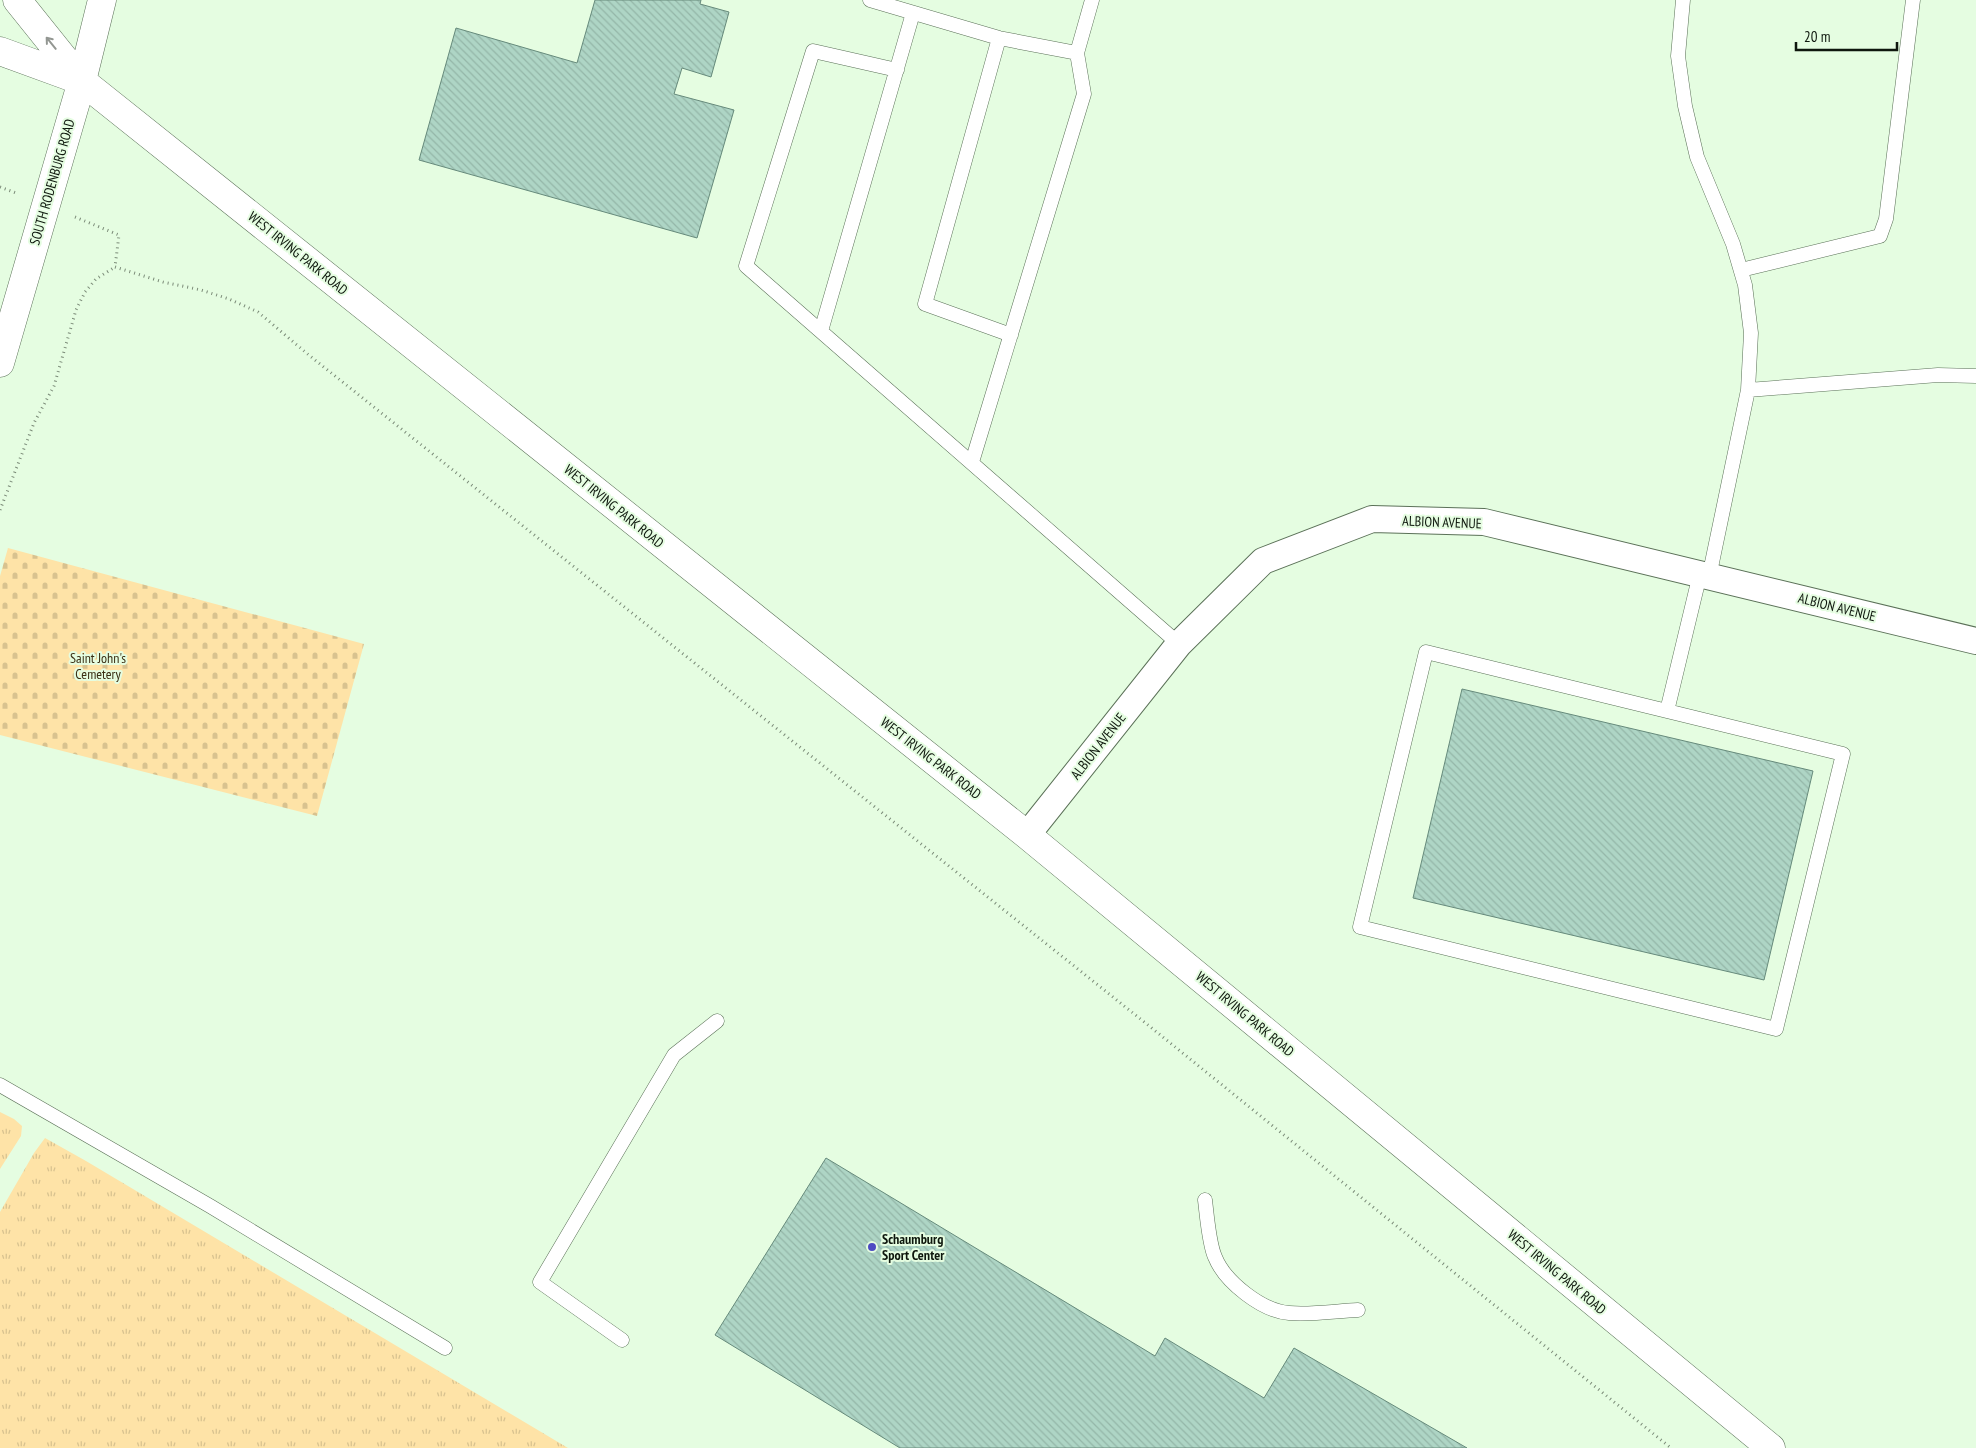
<svg xmlns="http://www.w3.org/2000/svg" width="1976" height="1448" font-family="'PT Sans Narrow',sans-serif">
<style>
.grass{fill:url(#grass-tufts)}
.cemetery{fill:url(#cemetery-stones)}
.building{fill:url(#building-back-hatch);stroke:#668a7b}
.lines{fill:none;stroke-linecap:round;stroke-linejoin:round}
.lane-casing{stroke:#5b7158;stroke-width:15}
.street-casing{stroke:#5b7158;stroke-width:28}
.secondary-casing{stroke:#5b7158;stroke-width:29}
.path{stroke:#7b8b78;stroke-width:3;stroke-dasharray:1 4;stroke-linecap:butt}
.lane{stroke:#fff;stroke-width:14}
.street{stroke:#fff;stroke-width:26}
.secondary{stroke:#fff;stroke-width:28}
.oneway{stroke:#939792}
.poi-dot{fill:#4d4bc2;stroke:#e5fde1;stroke-width:2}
.labels{text-anchor:middle;stroke-width:4;stroke-linejoin:round;paint-order:stroke}
.street-label{font-size:14px;fill:#0e170d;stroke:#e5fde1}
.park-label{font-size:14px;fill:#3a2e13;stroke:#e5fde1}
.poi-label{font-size:14px;font-weight:bold;fill:#0e170d;stroke:#e5fde1;text-anchor:start}
</style>
<defs>
<pattern id="grass-tufts" width="24" height="20" patternUnits="userSpaceOnUse" patternTransform="scale(1.25)"><rect width="24" height="20" fill="#fee3a7"/><path d="M3 7l-1-3M5 7V3M7 7l1-3M15 17l-1-3M17 17v-4M19 17l1-3" fill="none" stroke="#d8c28f"/></pattern>
<pattern id="cemetery-stones" width="16" height="16" patternUnits="userSpaceOnUse" patternTransform="scale(1.25)"><rect width="16" height="16" fill="#fee3a7"/><path d="M2 7V4a2 2 0 0 1 4 0v3zM10 15v-3a2 2 0 0 1 4 0v3z" fill="#d8c28f"/></pattern>
<pattern id="building-back-hatch" width="6" height="6" patternUnits="userSpaceOnUse" patternTransform="scale(1.25)"><rect width="6" height="6" fill="#aed5c5"/><path d="M-1 5l2 2M0 0l6 6M5-1l2 2" fill="none" stroke="#94b6a8"/></pattern>
</defs>
<rect width="100%" height="100%" fill="#e5fde1"/>
<path class="grass" d="M0,1112L14,1119L22,1126L21,1136L0,1169Z
M45,1138L86,1161L568,1448H0V1212L34,1153Z"/>
<path class="cemetery" d="M8,548L364,644L317,816L0,735V576Z"/>
<path class="building" d="M595,0H701L700,4L729,12L711,77L682,68L674,94L734,110L697,238L419,160L456,28L577,63Z
M1462,689L1813,771L1764,980L1413,898Z
M826,1158L1155,1356L1165,1338L1264,1398L1294,1348L1467,1448H900L715,1335Z"/>
<g class="lines">
<g class="lane-casing">
<path id="lane" d="M870,0L999,38L1077,53
M1683,0L1678,56L1685,106L1697,157L1733,244L1745,285L1751,333L1748,390L1709,577
M999,38L925,304L1011,335
M897,70L813,51L746,266L1179,644
M1741,270L1880,236L1886,219L1913,0
M821,331L913,13
M1748,390L1938,375L1976,376
M972,462L1084,94L1077,53L1092,0
M1667,711L1843,754L1776,1029L1360,927L1426,652L1667,711L1700,574
M0,1085L210,1206L445,1348
M1205,1200C1207,1216 1209,1244 1215,1257C1225,1282 1262,1311 1289,1313C1311,1315 1336,1311 1358,1310
M622,1340L540,1282L674,1055L717,1021"/>
</g>
<g class="street-casing">
<path id="street" d="M1027,835L1179,644L1263,561L1372,519L1484,522L1976,641"/>
</g>
<g class="secondary-casing">
<path id="secondary" d="M17,0L82,81L1027,835L1771,1448
M0,51L82,81
M0,363L82,81L102,0"/>
</g>
<path class="path" d="M0,187L16,193
M75,217L119,235L115,267
M115,267L163,282L201,290L229,299L258,312L310,356L1148,1025L1671,1448
M0,510L34,423L54,386L76,310L85,292L96,279L115,267"/>
<use href="#lane" class="lane"/>
<use href="#street" class="street"/>
<use href="#secondary" class="secondary"/>
</g>
<defs><path id="oneway-shaft" d="M-6 0H5M1.5-3L5.5 0L1.5 3" fill="none" stroke-width="1.6" stroke-linecap="round" stroke-linejoin="round" transform="scale(1.25)"/></defs>
<use class="oneway" href="#oneway-shaft" transform="translate(51 43) rotate(-129)"/>
<circle class="poi-dot" cx="872" cy="1247" r="5"/>
<g class="labels">
<g class="street-label">
<text transform="translate(52 182) rotate(-74)" y="5">SOUTH RODENBURG ROAD</text>
<text transform="translate(298 253) rotate(39)" y="5">WEST IRVING PARK ROAD</text>
<text transform="translate(614 506) rotate(39)" y="5">WEST IRVING PARK ROAD</text>
<text transform="translate(1442 522) rotate(2)" y="5">ALBION AVENUE</text>
<text transform="translate(1837 607) rotate(14)" y="5">ALBION AVENUE</text>
<text transform="translate(1098 746) rotate(-52)" y="5">ALBION AVENUE</text>
<text transform="translate(931 758) rotate(38)" y="5">WEST IRVING PARK ROAD</text>
<text transform="translate(1245 1014) rotate(40)" y="5">WEST IRVING PARK ROAD</text>
<text transform="translate(1557 1272) rotate(40)" y="5">WEST IRVING PARK ROAD</text>
</g>
<g class="park-label">
<text x="98" y="663">Saint John's<tspan x="98" dy="16">Cemetery</tspan></text>
</g>
<g class="poi-label">
<text x="882" y="1244">Schaumburg<tspan x="882" dy="16">Sport Center</tspan></text>
</g>
</g>
<path d="M1796 42v8h101v-8" fill="none" stroke="#0e170d" stroke-width="2.5"/>
<text x="1804" y="42" font-size="15" fill="#0e170d" stroke="#e5fde1" stroke-width="4" paint-order="stroke">20 m</text>
</svg>
